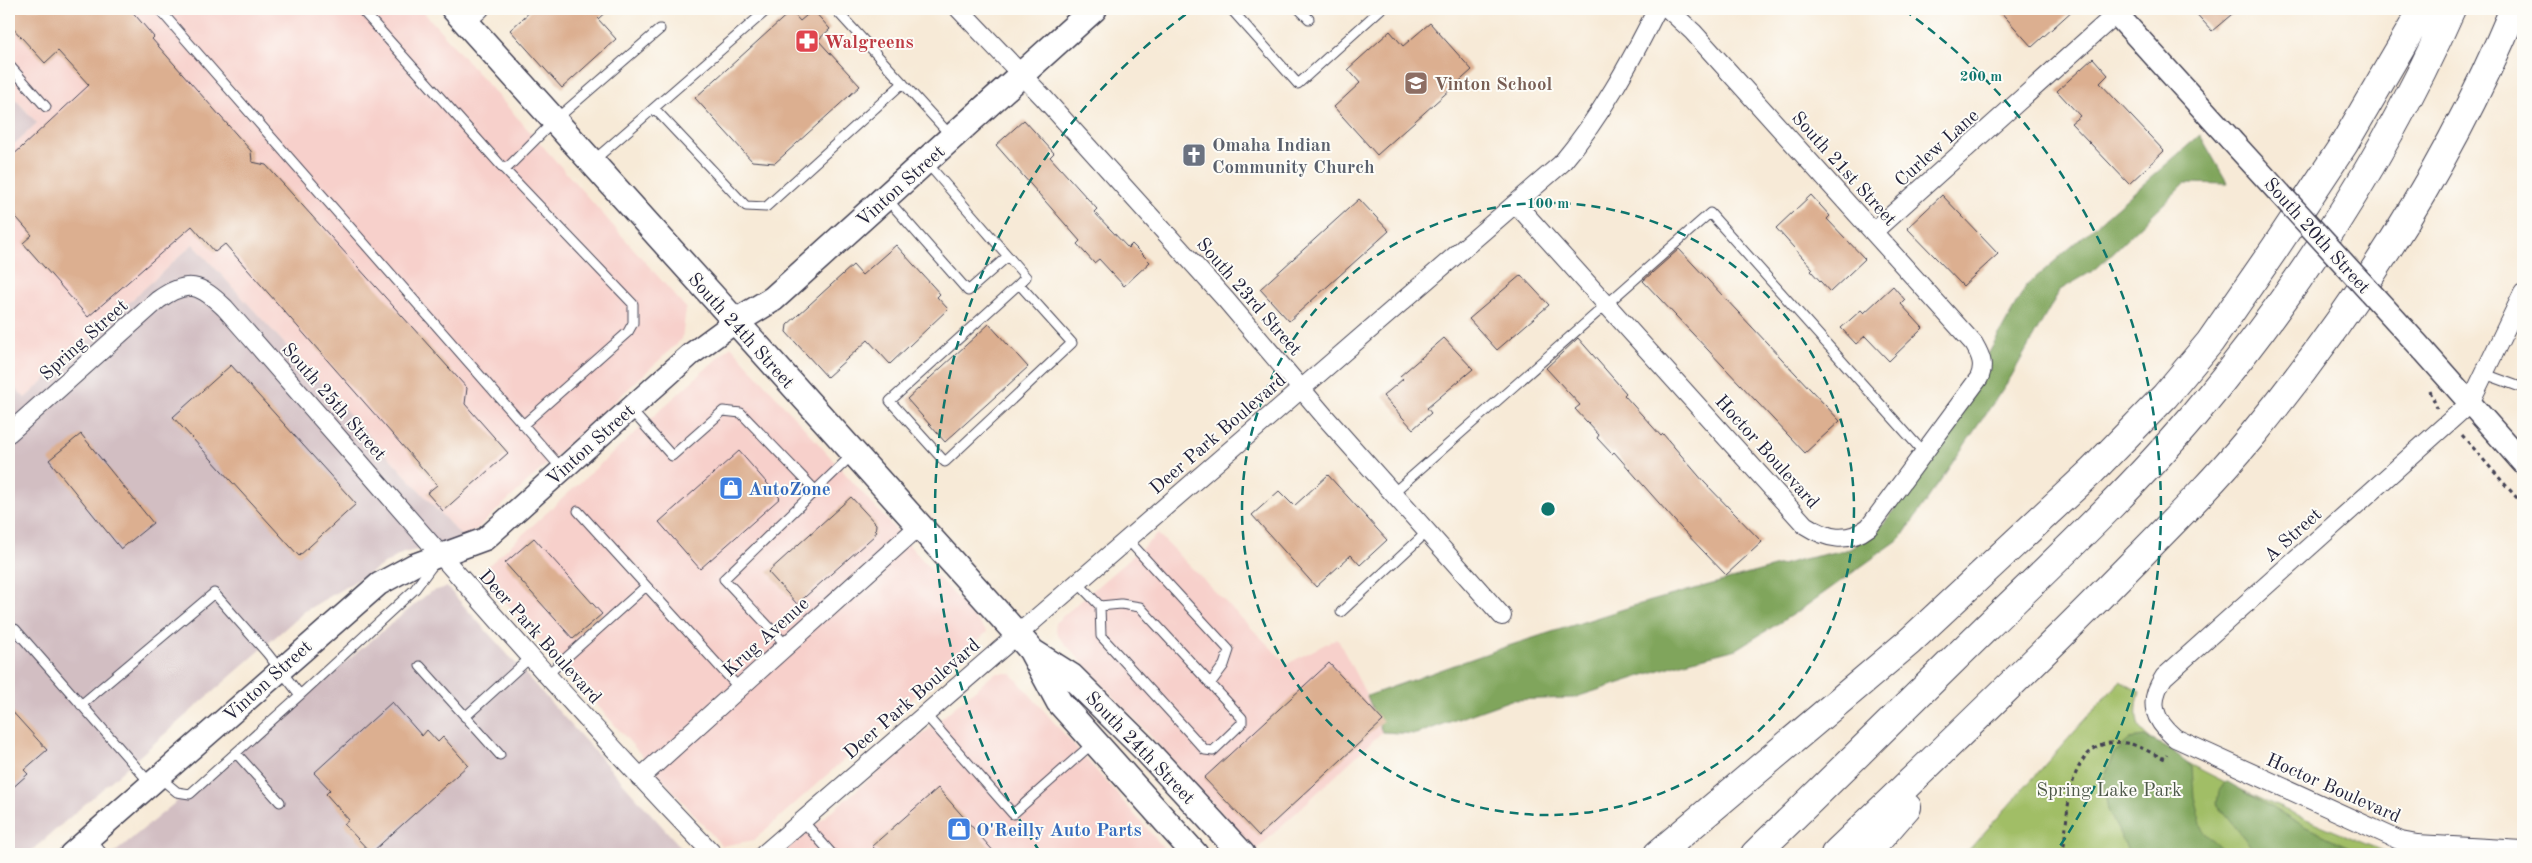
<svg xmlns="http://www.w3.org/2000/svg" width="2532" height="863" font-family="'Old Standard TT',serif">
<style>
.built{fill:#f7d0cb}
.industrial{fill:#d2bec2}
.green{fill:#a1be66;stroke:#627050}
.forest{fill:#80a55b;stroke:#51644b}
.building{fill:#dcaf90}
.lines{fill:none;stroke-linecap:round;stroke-linejoin:round}
.service-casing{stroke:#424052;stroke-width:11}
.minor-casing{stroke:#424052;stroke-width:20}
.tertiary-casing{stroke:#424052;stroke-width:25}
.secondary-casing{stroke:#424052;stroke-width:28}
.motorway-casing{stroke:#424052;stroke-width:30}
.path{stroke:#424052;stroke-width:3;stroke-dasharray:4 4;stroke-linecap:butt}
.service{stroke:#fff;stroke-width:9}
.minor{stroke:#fff;stroke-width:18}
.tertiary{stroke:#fff;stroke-width:22}
.secondary{stroke:#fff;stroke-width:25}
.motorway{stroke:#fff;stroke-width:28}
.tertiary-bridge-casing{stroke:#424052;stroke-width:25;stroke-linecap:butt}
.tertiary-bridge{stroke:#fff;stroke-width:22}
.ring{fill:none;stroke:#0f766e;stroke-width:2.5;stroke-dasharray:9 6}
.labels{text-anchor:middle;stroke-width:4;stroke-linejoin:round;paint-order:stroke}
.health-label{font-size:19px;font-weight:bold;fill:#be3a42;stroke:#fdfcf7;text-anchor:start}
.education-label{font-size:19px;font-weight:bold;fill:#785e54;stroke:#fdfcf7;text-anchor:start}
.worship-label{font-size:19px;font-weight:bold;fill:#5b616d;stroke:#fdfcf7;text-anchor:start}
.street-label{font-size:19px;fill:#22223b;stroke:#fdfcf7}
.shop-label{font-size:19px;font-weight:bold;fill:#366cbe;stroke:#fdfcf7;text-anchor:start}
.park-label{font-size:19px;fill:#4e594a;stroke:#fdfcf7}
.centre{fill:#0f766e;stroke:#fdfcf7;stroke-width:2.5}
.ring-label{font-size:15px;text-anchor:middle;font-weight:bold;fill:#0f766e;stroke:#fdfcf7;stroke-width:4;stroke-linejoin:round;paint-order:stroke}
</style>
<rect width="100%" height="100%" fill="#fdfcf7"/>
<filter id="ink" filterUnits="userSpaceOnUse"><feTurbulence type="fractalNoise" baseFrequency=".02" numOctaves="2"/><feDisplacementMap in="SourceGraphic" scale="10" xChannelSelector="R" yChannelSelector="G"/><feConvolveMatrix kernelMatrix="1 2 1 2 8 2 1 2 1" color-interpolation-filters="sRGB"/></filter>
<filter id="wash" filterUnits="userSpaceOnUse"><feTurbulence type="fractalNoise" baseFrequency=".0096" numOctaves="4" result="noise"/><feDisplacementMap in="SourceGraphic" scale="20" xChannelSelector="R" yChannelSelector="G"/><feGaussianBlur stdDeviation="1.12" result="paint"/><feColorMatrix in="noise" values="0 0 0 0 0 0 0 0 0 0 0 0 0 0 0 0 0 1.4 0 .05"/><feComposite in="paint" operator="in"/></filter>
<g filter="url(#wash)">
<rect width="100%" height="100%" fill="#f7ead7"/>
<path class="built" d="M9,9H421L686,308L682,339L465,540L193,244L25,398L9,381V149L37,123L9,91Z
M731,346L987,632L754,840L722,846L480,573Z
M1158,534L1287,664L1337,638L1367,696L1382,732L1256,850L1057,635L1055,623Z
M995,673H1011L1169,854H781Z"/>
<path class="industrial" d="M9,92L37,123L9,149Z
M193,244L465,540L403,553L305,611L28,854H9V381L25,398Z
M447,587L687,854H113L430,592Z"/>
<path class="green" d="M2120,681L2140,692C2137,702 2135,715 2139,726C2154,759 2347,836 2390,854H1965Z"/>
<path class="forest" d="M2200,135L2228,184L2185,183L2096,269L2060,290L2011,377L1901,538L1803,608L1737,649L1685,662L1573,698L1511,700L1416,734L1382,732L1367,696L1508,646L1633,606L1803,559L1850,549L1884,523L1925,468L2026,286Z
M2144,737C2164,744 2177,753 2192,767L2194,797L2203,832L2228,854H2130L2108,810L2103,780L2115,753L2130,739Z
M2226,781L2306,827L2362,853L2486,854H2257L2217,804L2219,791Z"/>
<g id="blocks">
<path class="building" d="M9,9H130L154,37L152,39L251,151L252,162L266,165L467,388L465,404L508,453L443,511L427,493L437,485L225,244L215,252L192,226L88,317L23,243L32,235L9,209V159L89,85L58,51L45,63L9,24Z
M533,9H609L598,19L616,39L562,88L510,30Z
M1998,9H2074L2032,47Z
M2192,9H2238L2212,31Z
M813,10L830,29L818,40L860,86L775,163L752,161L695,98L791,11L800,21Z
M1430,23L1472,70L1377,155L1334,107L1360,83L1348,69L1390,31L1403,46Z
M2093,58L2108,75L2100,83L2164,151L2129,184L2071,123L2080,116L2057,91Z
M1024,120L1054,153L1050,157L1097,209L1094,212L1128,248L1132,244L1150,262L1124,286L1099,259L1094,263L1077,244L1080,241L996,145Z
M1811,195L1830,216L1827,219L1865,259L1830,292L1811,271L1813,269L1776,228Z
M1942,195L1998,254L1963,286L1907,228Z
M1359,199L1389,231L1289,321L1260,289Z
M896,245L940,294L937,297L948,309L890,364L868,340L827,377L786,332L787,325L853,265L862,275Z
M1679,249L1840,421L1805,453L1643,281Z
M1521,275L1549,305L1497,350L1469,319Z
M1893,286L1905,300L1901,304L1923,328L1889,361L1865,336L1856,344L1841,328L1861,310L1864,313Z
M989,324L1028,367L945,442L907,399Z
M1444,338L1473,369L1427,408L1431,413L1413,429L1383,396L1403,379L1400,376Z
M1578,338L1626,393L1624,395L1661,436L1663,434L1704,482L1762,542L1726,575L1681,528L1614,452L1612,454L1597,438L1599,435L1575,409L1580,405L1546,368Z
M231,365L356,504L299,556L173,417Z
M81,434L153,523L121,549L49,460Z
M739,451L780,498L700,569L659,522Z
M1328,475L1387,540L1360,565L1351,555L1316,587L1252,515L1279,491L1294,506Z
M851,497L876,524L875,535L797,604L768,572Z
M534,538L602,614L573,639L505,563Z
M1329,663L1383,721L1259,836L1204,778Z
M392,702L422,736L427,730L438,742L443,737L468,765L371,853L344,824L349,820L326,794L330,790L314,773Z
M9,708L47,750L24,770L28,774L9,791Z
M938,788L996,854H880L872,846Z"/>
</g>
</g>
<g filter="url(#ink)">
<use href="#blocks" fill-opacity="0" stroke="#424052" stroke-width="1"/>
<g class="lines">
<g class="service-casing">
<path id="service" d="M159,9L562,469
M361,9L505,170L633,304V323L628,332L523,425
M835,9L952,137
M1231,9L1298,84L1381,9
M1299,9L1309,19
M9,65L46,107
M654,108L746,206L766,207L903,83
M593,161L768,9
M927,163L1026,277L1019,284L890,401L945,462L1072,343L1019,284
M505,170L554,121L660,29
M887,199L968,291L1008,256
M2485,374L2523,388
M630,409L672,456L723,411L741,413L816,491
M1393,493L1710,213L1924,453
M578,511L739,688
M1127,539L1229,650L1224,665L1210,684
M1077,582L1100,606L1101,636L1205,750L1213,751L1242,723V718L1140,607L1121,604L1100,606
M1341,612L1427,532
M9,631L15,629L150,783
M787,646L724,579L853,454
M420,666L500,755
M548,674L645,587
M300,695L415,589L435,562
M81,705L214,593L267,653L300,695L190,794L177,792L159,777
M925,714L1013,814L1093,743
M465,717L532,656
M236,753L280,802
M802,820L832,854
M90,838L103,854"/>
</g>
<g class="minor-casing">
<path id="minor" d="M959,9L1043,97L1226,300L1326,418L1502,616
M465,22L480,9
M1516,204L1805,525C1827,539 1847,544 1869,527L1979,378C1985,365 1981,356 1974,344L1693,32L1668,9
M1873,232L2116,14
M2523,293L2470,403L2164,677C2147,702 2154,720 2175,738L2401,841L2417,844L2523,850
M9,433L158,300C188,279 200,284 225,308C386,491 543,678 713,854
M640,778L918,527
M764,854L1561,164C1600,118 1630,63 1657,9"/>
</g>
<g class="tertiary-casing">
<path id="tertiary" d="M2112,9L2231,140
M2423,350L2523,463
M71,854L379,584L414,565L485,539L690,355L735,322"/>
</g>
<g class="secondary-casing">
<path id="secondary" d="M454,9L1017,634L1031,650L1059,702L1195,854
M735,322L773,299L1094,9
M1033,652L1071,676L1145,749L1242,854"/>
</g>
<g class="motorway-casing">
<path id="motorway" d="M1658,854L1909,642L2092,471L2165,396L2210,342L2275,248L2344,144L2423,9
M1755,854C1832,780 1908,704 1985,629C2056,560 2130,491 2194,415C2297,292 2386,156 2451,9
M1835,854C1930,763 2026,672 2118,578C2163,532 2209,487 2250,438C2356,309 2450,163 2514,9
M1866,854L1907,807"/>
</g>
<path class="path" d="M2430,391L2437,408
M2462,435L2523,505
M2063,854C2069,813 2064,735 2126,743C2139,745 2153,754 2165,759L2167,755"/>
<use href="#service" class="service"/>
<use href="#minor" class="minor"/>
<use href="#tertiary" class="tertiary"/>
<use href="#secondary" class="secondary"/>
<use href="#motorway" class="motorway"/>
<g class="tertiary-bridge-casing">
<path id="tertiary-bridge" d="M2231,140L2423,350"/>
</g>
<use href="#tertiary-bridge" class="tertiary-bridge"/>
</g>
</g>
<g class="ring">
<circle cx="1548" cy="509" r="306"/>
<path d="M1040 852A613 613 0 0 1 1192 10M1904 10A613 613 0 0 1 2056 852"/>
</g>
<defs>
<g id="pharmacy-square" transform="scale(1.25)"><rect x="-9" y="-9" width="18" height="18" rx="4" fill="#e0444e" stroke="#fdfcf7"/><path d="M-2-6h4v4h4v4h-4v4h-4v-4h-4v-4h4Z" fill="#fff"/></g>
<g id="school-square" transform="scale(1.25)"><rect x="-9" y="-9" width="18" height="18" rx="4" fill="#8d6e63" stroke="#fdfcf7"/><path d="M0-5L7-2L0 1L-7-2ZM-4 1L0 2.5L4 1V4Q0 6-4 4Z" fill="#fff"/></g>
<g id="church-square" transform="scale(1.25)"><rect x="-9" y="-9" width="18" height="18" rx="4" fill="#6b7280" stroke="#fdfcf7"/><path d="M-1.2-6h2.4v3.5h3.3v2.4h-3.3V6h-2.4V-.1h-3.3v-2.4h3.3Z" fill="#fff"/></g>
<g id="shop-square" transform="scale(1.25)"><rect x="-9" y="-9" width="18" height="18" rx="4" fill="#3f7fe0" stroke="#fdfcf7"/><path d="M-5-2.5h2.3a2.7 3.5 0 0 1 5.4 0H5L5.5 6h-11ZM-1.5-2.5h3a1.5 2.3 0 0 0-3 0Z" fill="#fff"/></g>
</defs>
<g fill-rule="evenodd">
<use href="#pharmacy-square" x="807" y="41"/>
<use href="#school-square" x="1416" y="83"/>
<use href="#church-square" x="1194" y="155"/>
<use href="#shop-square" x="731" y="488"/>
<use href="#shop-square" x="959" y="829"/>
</g>
<g class="labels">
<g class="health-label">
<text x="824" y="48">Walgreens</text>
</g>
<g class="education-label">
<text x="1434" y="90">Vinton School</text>
</g>
<g class="worship-label">
<text x="1212" y="151">Omaha Indian<tspan x="1212" dy="22">Community Church</tspan></text>
</g>
<g class="street-label">
<text transform="translate(1936 147) rotate(-42)" y="7">Curlew Lane</text>
<text transform="translate(1845 168) rotate(48)" y="7">South 21st Street</text>
<text transform="translate(900 185) rotate(-42)" y="7">Vinton Street</text>
<text transform="translate(2318 235) rotate(48)" y="7">South 20th Street</text>
<text transform="translate(1250 296) rotate(49)" y="7">South 23rd Street</text>
<text transform="translate(742 330) rotate(48)" y="7">South 24th Street</text>
<text transform="translate(83 339) rotate(-42)" y="7">Spring Street</text>
<text transform="translate(335 401) rotate(49)" y="7">South 25th Street</text>
<text transform="translate(1217 433) rotate(-41)" y="7">Deer Park Boulevard</text>
<text transform="translate(590 444) rotate(-42)" y="7">Vinton Street</text>
<text transform="translate(1768 451) rotate(48)" y="7">Hoctor Boulevard</text>
<text transform="translate(2292 534) rotate(-42)" y="7">A Street</text>
<text transform="translate(541 636) rotate(48)" y="7">Deer Park Boulevard</text>
<text transform="translate(765 636) rotate(-42)" y="7">Krug Avenue</text>
<text transform="translate(267 680) rotate(-42)" y="7">Vinton Street</text>
<text transform="translate(911 698) rotate(-41)" y="7">Deer Park Boulevard</text>
<text transform="translate(1141 747) rotate(46)" y="7">South 24th Street</text>
<text transform="translate(2334 787) rotate(24)" y="7">Hoctor Boulevard</text>
</g>
<g class="shop-label">
<text x="748" y="495">AutoZone</text>
<text x="976" y="836">O'Reilly Auto Parts</text>
</g>
<g class="park-label">
<text x="2109" y="796">Spring Lake Park</text>
</g>
</g>
<circle cx="1548" cy="509" r="8" class="centre"/>
<g class="ring-label">
<text x="1981" y="81">200 m</text>
<text x="1548" y="208">100 m</text>
</g>
<rect width="2532" height="863" fill="none" stroke="#fdfcf7" stroke-width="30"/>
</svg>
